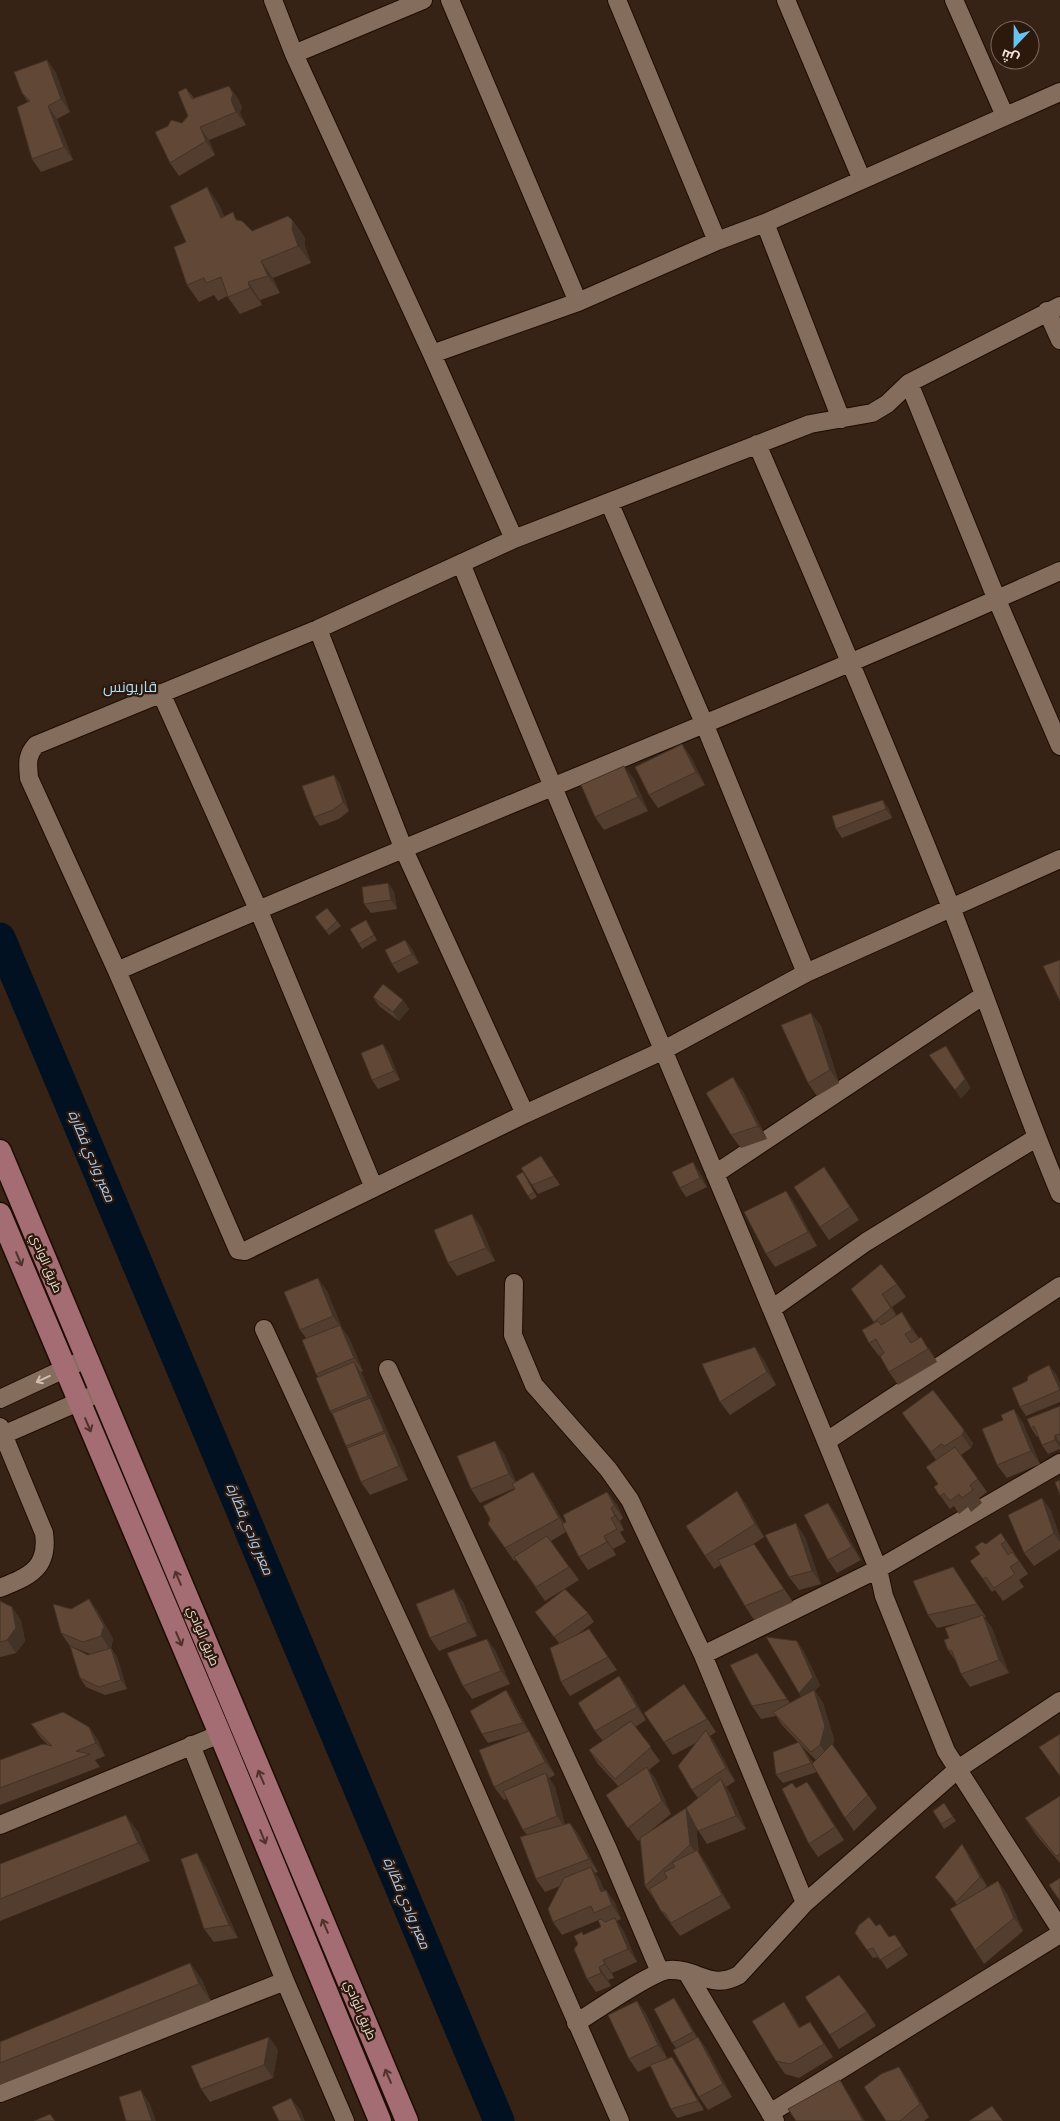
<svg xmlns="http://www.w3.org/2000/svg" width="1060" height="2121" font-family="'Titillium Web',Cairo,sans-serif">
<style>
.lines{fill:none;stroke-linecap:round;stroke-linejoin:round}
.river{stroke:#021122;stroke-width:31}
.minor-casing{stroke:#1d0c02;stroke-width:20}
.major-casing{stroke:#1d0c02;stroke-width:25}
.minor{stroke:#846d5d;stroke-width:18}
.major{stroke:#a46c73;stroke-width:22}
.wall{fill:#533d2e;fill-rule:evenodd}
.shaded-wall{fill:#433226}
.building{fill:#604736;stroke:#433226}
.oneway{stroke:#50322b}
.oneway2{stroke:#cfbeb3}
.labels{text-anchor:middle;stroke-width:4.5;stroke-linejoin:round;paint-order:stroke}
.street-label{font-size:12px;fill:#efe1d8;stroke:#2c190c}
.water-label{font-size:14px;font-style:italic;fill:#a8cefa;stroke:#2c190c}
.quarter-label{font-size:15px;fill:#b0dff9;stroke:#2c190c}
</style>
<rect width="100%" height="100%" fill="#362315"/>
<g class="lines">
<path class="river" d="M0,938L499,2121"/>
<g class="minor-casing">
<path id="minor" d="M273,0L294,54L432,354L514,539
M450,0L578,302
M617,0L717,241
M786,0L862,180
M954,0L1005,116
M294,54L423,0
M765,223L841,419
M1060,306L909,383L887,404L872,413L810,424L514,539L318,629L36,745C26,756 28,764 29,778L117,971L238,1250L245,1251L525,1114L662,1051L806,973L1060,859
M1047,311L1060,340
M432,354L578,302L717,241L765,223L1060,92
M909,383L997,600L1060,746
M757,444C823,597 889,751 950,905C988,1001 1020,1099 1060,1194
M609,502L704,723L806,973
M461,563C597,900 743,1232 878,1569L884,1596L946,1751L1060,1929
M318,629L404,850L525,1114
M161,693L258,909L374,1188
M117,971C430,833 749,711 1060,571
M715,1174L984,995
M514,1283L513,1335L534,1385L608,1469L630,1500L703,1655L805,1903
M773,1308L866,1242L1036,1138
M264,1329L441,1712L620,2121
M388,1369L607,1847L660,1972
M0,1399L77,1363
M0,1427L44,1533C49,1568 30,1576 0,1588
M3,1435L101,1392
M827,1441L1060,1286
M703,1655L878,1569L1060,1463
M191,1745L285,1981L345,2121
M0,1825L220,1734
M687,1973L775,2121
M576,2023C594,2012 652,1971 669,1970C697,1968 710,1991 739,1975L805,1903L958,1769L1060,1701
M0,2093L285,1981
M770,2113L1060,1934"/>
</g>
<g class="major-casing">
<path id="major" d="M0,1151L407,2121
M0,1214L220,1734L380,2121"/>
</g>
<use href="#minor" class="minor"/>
<use href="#major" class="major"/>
</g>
<path class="wall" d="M47,60L56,73L70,112L57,119L73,160L41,172L32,159L28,102L22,93Z
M229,86L238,99L242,107L240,113L246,125L209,140L215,155L179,176L170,163L188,116L186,88L194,98Z
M207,187L219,205L224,216L239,220L252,231L293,221L305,238V246L311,263L273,278L280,293L260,300L262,305L240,314L227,296L218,301L214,295L199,302L187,285L186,242Z
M682,744L691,757L705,785L658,808L649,795Z
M334,775L340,784L349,811L339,819L320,826L314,817Z
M634,779L648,811L604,830L595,817Z
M889,809L892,818L842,838L836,829L832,816Z
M388,883L394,892L397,909L371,913L364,904Z
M327,908L341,926L329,935L318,922Z
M366,920L377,940L362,949L359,944Z
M405,940L412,949L419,963L398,973L392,964Z
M373,997L403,1000L409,1009L399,1021L379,1006Z
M811,1013L821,1026L839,1083L817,1096L808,1083Z
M389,1053L400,1080L378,1089L372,1080Z
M742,1090L767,1139L741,1148L731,1135Z
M541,1156L560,1185L538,1194L532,1185Z
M824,1167L859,1220L829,1240L820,1227Z
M699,1171L707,1187L686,1197L680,1188Z
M523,1172L537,1197L531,1200L528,1196Z
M786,1191L795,1204L817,1246L775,1267L766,1254Z
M481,1227L495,1261L457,1276L448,1263Z
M897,1284L906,1297L892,1307L897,1316L911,1326L919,1338L930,1350L937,1362L898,1385L889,1372L884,1353L879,1356L869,1343L874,1323L851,1289Z
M327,1291L342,1328L349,1338L363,1371L361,1372L363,1376L376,1406L379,1411L408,1480L370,1495L361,1482L334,1417L330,1411L318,1377L316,1374L306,1338L300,1330Z
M764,1360L776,1385L730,1415L720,1402Z
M1056,1374L1060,1384V1402L1026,1416L1020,1407L1027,1381Z
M1060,1406V1449L1048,1454L1042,1445L1038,1436L1037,1437L1031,1428Z
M902,1413L964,1430L973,1443L971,1448L961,1455L987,1492L979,1498L982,1503L971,1512L968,1507L959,1514L954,1506L950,1509L934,1487L938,1484L936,1460Z
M1003,1420L1023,1423L1040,1464L1007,1478L997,1465Z
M504,1454L516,1482L533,1472L542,1485L564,1523L607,1492L617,1505L623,1518L620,1521L624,1530L620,1532L626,1542L613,1549L616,1555L588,1570L579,1557L566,1532L551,1541L579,1580L545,1601L516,1560L514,1561L488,1524L515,1488L480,1503L471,1489Z
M1042,1498L1051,1511L1060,1537V1549L1034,1566L1024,1553Z
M828,1503L837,1516L861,1560L837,1573L828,1560Z
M746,1504L764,1537L752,1545L754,1544L793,1602L754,1620L745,1606L721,1565L714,1569L705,1556Z
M1001,1533L1028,1574L1019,1580L1024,1587L1003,1601L995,1590L992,1592L970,1561L980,1554L986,1544Z
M805,1537L821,1584L799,1590L789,1577Z
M953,1567L986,1617H984L992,1628L1009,1673L970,1687L961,1674L957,1663L948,1650L949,1638L958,1623L937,1628L928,1615Z
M89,1599L98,1612L113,1639L111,1648L117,1657L127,1689L105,1695L86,1687L80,1678L88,1655L90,1654L70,1646L61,1633L71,1609Z
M0,1601L21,1620L25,1641L16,1653L1,1657H0Z
M463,1602L477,1636L439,1651L430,1638Z
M535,1612L588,1613L594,1622L575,1636L589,1629L617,1670L570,1696L561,1682L559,1643Z
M487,1639L496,1652L510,1684L472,1699L463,1686Z
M803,1650L820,1685L815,1691L823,1703L834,1739L833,1745L877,1808L854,1831L845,1818L817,1772L783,1783L776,1775L798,1742L782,1725L776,1716L761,1719L752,1706L766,1666L790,1703L801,1697L799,1693ZM802,1746L816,1760L813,1763L805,1751Z
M629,1689L646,1720L635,1727L660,1761L649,1770L656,1780L671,1814L649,1832L686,1808L698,1798L692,1790L696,1743L673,1755L644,1713L693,1697L716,1732L710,1736L715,1743L735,1781L726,1787L730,1793L746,1829L707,1844L696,1827L699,1853L706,1863L731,1908L680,1936L661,1911L654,1899L645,1886L641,1839L638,1841L606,1795L619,1787L598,1764L589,1750L603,1741L595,1731Z
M506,1690L512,1699L529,1731L538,1744L555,1775L549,1778L555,1787L565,1825L570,1823L579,1836L598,1872L595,1873L600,1880L604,1891L606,1890L615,1903L621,1919L617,1921L624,1932L637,1962L612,1973L614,1978L608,1980L611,1986L596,1992L587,1979L578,1944L582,1932L584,1935L601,1927L599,1920L562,1935L553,1922L560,1886L545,1892L536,1879L527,1835L523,1830L507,1799L504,1800L494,1787L520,1734L488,1743L482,1734Z
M31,1724L89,1727L98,1740L105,1756L95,1760L100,1767L0,1805V1760L48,1745L40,1737Z
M807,1782L816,1795L844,1840L818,1857L809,1844L796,1788Z
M1060,1796V1863L1037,1836L1025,1818Z
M944,1803L956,1821L944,1829L933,1811Z
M138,1832L150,1861L0,1921V1864Z
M962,1844L968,1853L987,1886L983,1889L998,1881L1007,1894L1023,1931L984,1964L975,1950L957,1905L935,1877Z
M206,1867L238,1938L214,1942L204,1929Z
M855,1933L889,1937L895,1935L908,1955L887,1969L879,1957L873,1958Z
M190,1963L202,1980L211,2001L0,2085V2042Z
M637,2001L646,2014L667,2058L661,2061L672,2057L678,2066L704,2110L677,2118L671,2109L650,2066L638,2072L629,2059Z
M680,2007L697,2037H698L707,2050L732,2097L708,2110L699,2097L676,2048L672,2043Z
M867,2012L876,2026L839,2049L830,2035Z
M793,2015L800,2027L810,2022L833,2057L799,2078L785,2074L776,2061Z
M269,2037L278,2050L273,2078L210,2102L201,2089Z
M909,2081L929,2117L924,2121H886Z"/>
<path class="shaded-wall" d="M47,60L56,73L70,112L61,99Z
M229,86L238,99L242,107L240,113L246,125L236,112L231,100Z
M48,106L57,119L73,160L64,147Z
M200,127L209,140L215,155L206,141Z
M207,187L219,205L233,235L221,218Z
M293,221L305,238V246L311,263L298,246L292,229Z
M261,261L273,278L280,293L268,276Z
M248,282L260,300L262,305L250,288Z
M682,744L691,757L705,785L696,772Z
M624,766L634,779L648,811L638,797Z
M334,775L340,784L349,811L343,802Z
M883,800L889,809L892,818L886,809Z
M388,883L394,892L397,909L391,900Z
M405,940L412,949L419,963L412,954Z
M403,1000L409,1009L399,1021L393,1012Z
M811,1013L821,1026L839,1083L830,1070Z
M383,1044L389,1053L400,1080L394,1071Z
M946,1046L952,1055L971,1088L961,1099L955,1090Z
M733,1077L742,1090L767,1139L758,1126Z
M693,1162L699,1171L707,1187L700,1178Z
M824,1167L834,1181L859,1220L850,1207Z
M786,1191L795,1204L817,1246L808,1232Z
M472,1214L481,1227L495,1261L486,1248Z
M318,1278L327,1291L342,1328L349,1338L363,1371L354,1358L340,1326L333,1316Z
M882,1294L892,1307L900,1322Z
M902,1312L911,1326L922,1343L912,1330Z
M921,1337L930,1350L937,1362L928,1349Z
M755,1347L764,1360L776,1385L767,1372Z
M354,1362L363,1376L376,1406L379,1411L392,1442L395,1446L408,1480L399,1466L386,1434L384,1431L371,1401L368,1396Z
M1049,1365L1056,1374L1060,1384V1390Z
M1014,1409L1023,1423L1040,1464L1031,1451Z
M964,1430L973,1443L971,1448L962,1435Z
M1055,1435L1060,1443V1447L1055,1440Z
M495,1441L504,1454L518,1487L509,1474Z
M533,1472L542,1485L568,1531L559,1518Z
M737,1491L746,1504L764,1537L755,1524Z
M607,1492L617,1505L623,1518L614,1505Z
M1042,1498L1051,1511L1060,1537V1542L1054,1533Z
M828,1503L837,1516L861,1560L852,1547Z
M611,1508L620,1521L624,1530L615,1516Z
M796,1523L805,1537L821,1584L812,1571Z
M604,1536L613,1549L616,1555L607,1542Z
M953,1567L962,1580L986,1617L977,1604Z
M454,1589L463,1602L477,1636L468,1622Z
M89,1599L98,1612L113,1639L110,1649L101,1636Z
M12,1607L21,1620L25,1641L16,1653L7,1640Z
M983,1615L992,1628L1009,1673L999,1660Z
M487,1639L496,1652L510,1684L501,1671Z
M797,1641L803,1650L820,1685L815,1691L823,1703L834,1739L829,1758L820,1745L805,1702L799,1693Z
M111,1648L117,1657L127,1689L121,1680Z
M757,1653L766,1666L797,1713L787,1699Z
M619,1676L629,1689L646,1720L637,1707Z
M506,1690L512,1699L529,1732L523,1723Z
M89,1727L98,1740L105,1756L96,1743Z
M706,1730L715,1743L735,1781L726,1768Z
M529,1731L538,1744L555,1775L545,1762Z
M799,1742L805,1751L817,1771L811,1763Z
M647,1767L656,1780L671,1814L662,1801Z
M546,1773L555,1787L566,1829L557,1816Z
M721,1779L730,1793L746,1829L736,1816Z
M807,1782L816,1795L844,1840L835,1827Z
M686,1808L695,1821L699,1853L706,1863L731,1908L722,1895L700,1858L690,1845Z
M126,1815L138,1832L150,1861L138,1843Z
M570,1823L579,1836L598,1872L589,1859Z
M962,1844L968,1853L987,1886L980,1877Z
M197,1853L206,1867L238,1938L229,1925Z
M591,1867L600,1880L611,1905L601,1892Z
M998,1881L1007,1894L1023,1931L1014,1918Z
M606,1890L615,1903L621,1919L612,1905Z
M615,1918L624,1932L637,1962L628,1949Z
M603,1960L612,1973L614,1978L605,1964Z
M190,1963L202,1980L211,2001L199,1984Z
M599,1967L608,1980L611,1986L601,1973Z
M674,1998L680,2007L699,2041L693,2032Z
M637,2001L646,2014L667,2058L658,2045Z
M784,2002L793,2015L808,2041L799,2028Z
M810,2022L819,2035L833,2057L824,2044Z
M269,2037L278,2050L273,2078L264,2065Z
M698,2037L707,2050L732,2097L723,2084Z
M672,2057L678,2066L704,2110L698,2101Z
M899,2067L909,2081L929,2117L920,2104Z
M840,2080L849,2094L865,2121H863Z
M141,2090L150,2104L156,2121H152Z
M291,2098L301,2111L305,2121H302Z"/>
<path class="building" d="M47,60L61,99L48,106L64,147L32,159L17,107L30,101L22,93L14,72Z
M229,86L233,94L231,100L236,112L200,127L206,141L170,163L155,132L168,126L171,120L182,123L188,116L178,92L186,88L192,99Z
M207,187L221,218L233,212L236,220L242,221L252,231L288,216L293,221L292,229L298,246L261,261L268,276L248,282L250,288L228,297L221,277L206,283L204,278L187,285L174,247L186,242L170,206Z
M682,744L696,772L649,795L635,767Z
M624,766L638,797L595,817L581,785Z
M334,775L343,802L333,810L314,817L302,786Z
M883,800L886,809L836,829L832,816Z
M388,883L391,900L364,904L362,887Z
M327,908L337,921L326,931L315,917Z
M366,920L374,935L359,944L350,929Z
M405,940L412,954L392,964L385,950Z
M1060,960V1001L1043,966Z
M383,984L403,1000L393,1012L373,997Z
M811,1013L830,1070L808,1083L781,1025Z
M383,1044L394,1071L372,1080L361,1053Z
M946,1046L965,1079L955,1090L929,1055Z
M733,1077L758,1126L731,1135L706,1093Z
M541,1156L554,1176L532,1185L521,1168Z
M693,1162L700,1178L680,1188L672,1172Z
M824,1167L850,1207L820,1227L794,1187Z
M523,1172L534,1192L528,1196L516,1176Z
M786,1191L808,1232L766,1254L744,1212Z
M472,1214L486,1248L448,1263L434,1230Z
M881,1264L897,1284L882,1294L891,1308L874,1322L851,1289Z
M318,1278L333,1316L300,1330L284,1292Z
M902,1312L912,1330L905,1334L911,1343L921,1337L928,1349L889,1372L880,1356L884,1353L876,1339L869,1343L862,1330L878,1321L881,1325Z
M340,1325L354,1358L316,1374L302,1340Z
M755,1347L767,1372L720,1402L702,1364Z
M354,1362L368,1396L330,1411L316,1378Z
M1049,1365L1060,1390L1020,1407L1012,1388L1027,1381L1028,1376Z
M933,1390L964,1430L962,1435L945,1446L941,1444L931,1452L902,1413Z
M370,1398L384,1431L346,1446L332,1413Z
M1060,1406V1434L1055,1435V1440L1042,1445L1034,1426L1031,1428L1027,1419Z
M1014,1409L1031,1451L997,1465L982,1429L1003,1420L1001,1415Z
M385,1433L399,1466L361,1482L347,1448Z
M495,1441L509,1474L471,1489L457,1456Z
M955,1447L978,1479L970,1485L973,1490L962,1498L959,1494L950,1501L944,1493L940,1496L934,1487L938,1484L926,1467Z
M533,1472L559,1518L505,1548L488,1524L490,1519L483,1506L515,1489L512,1484Z
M1060,1480V1495L1055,1482Z
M737,1491L755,1524L705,1556L686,1526Z
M607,1492L614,1505L611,1508L615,1516L611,1518L617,1529L604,1536L607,1542L579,1557L562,1524L566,1522L563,1515Z
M1042,1498L1054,1533L1024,1553L1008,1515Z
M828,1503L852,1547L828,1560L804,1515Z
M796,1523L812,1571L789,1577L765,1535Z
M1001,1533L1006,1541L1001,1544L1008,1555L1012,1552L1019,1561L1010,1567L1015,1574L994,1588L986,1577L983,1579L970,1561L980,1554L975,1547L982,1542L986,1544Z
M547,1536L569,1567L536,1587L514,1557Z
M754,1544L784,1589L745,1606L718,1560Z
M953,1567L977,1604L928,1615L913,1581Z
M454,1589L468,1622L430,1638L416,1604Z
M565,1589L588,1613L554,1637L535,1612Z
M89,1599L104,1626L101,1636L83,1642L61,1633L53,1604L71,1609Z
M0,1601L12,1607L16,1628L7,1640L0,1642Z
M983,1615L999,1660L961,1674L952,1651L948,1650L944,1640L949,1638L945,1628Z
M589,1629L608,1657L561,1682L550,1648Z
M766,1637L797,1641L813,1677L799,1693Z
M487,1639L501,1671L463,1686L447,1653Z
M70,1646L88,1655L111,1648L121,1680L99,1687L80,1678Z
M757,1653L787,1699L752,1706L730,1665Z
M619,1676L637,1707L595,1731L578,1703Z
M684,1684L707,1719L664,1742L644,1713Z
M506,1690L523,1723L482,1734L470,1711Z
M814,1690L825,1726L820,1745L811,1752L773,1712Z
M63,1712L89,1727L96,1743L76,1751L90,1754L0,1788V1760L43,1744L52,1746L31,1724Z
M631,1721L651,1747L615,1779L589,1750Z
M706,1730L726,1768L692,1790L678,1766Z
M529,1731L545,1762L494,1787L479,1750Z
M1060,1734V1776L1039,1747Z
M799,1742L811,1763L776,1775L773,1752Z
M832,1744L868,1795L845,1818L812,1764Z
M647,1767L662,1801L628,1828L606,1795Z
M546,1773L557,1816L523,1830L503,1791Z
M721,1779L736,1816L698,1831L686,1808Z
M807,1782L835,1827L809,1844L782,1789L792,1783L796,1788Z
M1060,1796V1854L1056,1856L1025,1818Z
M944,1803L953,1817L941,1824L933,1811Z
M686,1808L690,1845L645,1886L640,1838Z
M126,1815L138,1843L0,1899V1864Z
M570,1823L589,1859L536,1879L520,1837Z
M962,1844L980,1877L956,1902L935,1877Z
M697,1850L722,1895L671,1923L665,1913L661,1911L649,1889L667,1878L664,1872L675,1867L672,1863Z
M197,1853L229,1925L204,1929L181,1859Z
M591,1867L601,1892L606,1890L612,1905L594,1913L591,1906L553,1922L548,1909L564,1878Z
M1060,1878V1901L1049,1885Z
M998,1881L1014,1918L975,1950L950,1909Z
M869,1917L876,1926L880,1924L889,1937L895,1935L902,1946L880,1960L873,1948L867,1950L855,1933L859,1925Z
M615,1918L628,1949L603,1960L605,1964L599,1967L601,1973L587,1979L574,1949L578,1944L574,1936L582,1932L583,1935L601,1927L598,1920L601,1919L605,1922Z
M190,1963L199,1984L0,2063V2042Z
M839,1975L867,2012L830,2035L805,1997Z
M674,1998L693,2032L672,2043L654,2009Z
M637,2001L658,2045L629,2059L608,2015Z
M784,2002L799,2028L810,2022L824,2044L790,2064L776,2061L752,2021Z
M269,2037L264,2065L201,2089L191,2066Z
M698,2037L723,2084L699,2097L673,2050Z
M672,2057L698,2101L671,2109L650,2065Z
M899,2067L920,2104L900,2121H886L864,2087L881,2074Z
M840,2080L863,2121H796L788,2109Z
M141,2090L152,2121H126L119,2097Z
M291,2098L302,2121H279L272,2107Z
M992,2106L1003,2121H969Z
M50,2114L55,2121H34Z"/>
<defs><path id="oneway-shaft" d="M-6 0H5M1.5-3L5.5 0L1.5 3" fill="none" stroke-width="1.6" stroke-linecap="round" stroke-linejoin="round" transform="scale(1.25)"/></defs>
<g class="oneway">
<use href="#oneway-shaft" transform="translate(19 1259) rotate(67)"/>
<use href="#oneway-shaft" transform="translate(88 1425) rotate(67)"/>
<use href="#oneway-shaft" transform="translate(178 1578) rotate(-113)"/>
<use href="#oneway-shaft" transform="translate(179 1639) rotate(67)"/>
<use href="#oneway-shaft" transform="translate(261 1777) rotate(-113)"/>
<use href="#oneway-shaft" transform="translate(263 1837) rotate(68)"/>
<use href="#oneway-shaft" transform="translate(325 1926) rotate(-113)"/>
<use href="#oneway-shaft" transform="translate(388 2076) rotate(-113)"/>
</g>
<use class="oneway2" href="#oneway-shaft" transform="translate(43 1379) rotate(155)"/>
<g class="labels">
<g class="street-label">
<text transform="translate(46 1263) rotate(67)" y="4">طريق الوادي</text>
<text transform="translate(203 1636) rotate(67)" y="4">طريق الوادي</text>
<text transform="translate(360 2010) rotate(67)" y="4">طريق الوادي</text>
</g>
<g class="water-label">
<text transform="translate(92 1156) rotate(67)" y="5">معبر وادي قطّارة</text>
<text transform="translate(250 1529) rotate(67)" y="5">معبر وادي قطّارة</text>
<text transform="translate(407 1903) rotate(67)" y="5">معبر وادي قطّارة</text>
</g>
<g class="quarter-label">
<text x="130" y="692">قاريونس</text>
</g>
</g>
<g transform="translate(1015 45) rotate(202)"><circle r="24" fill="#2c190c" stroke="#7a695e"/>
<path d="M0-4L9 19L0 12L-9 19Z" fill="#69c3f1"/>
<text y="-8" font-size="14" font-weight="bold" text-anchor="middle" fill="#efe1d8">ش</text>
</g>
</svg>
